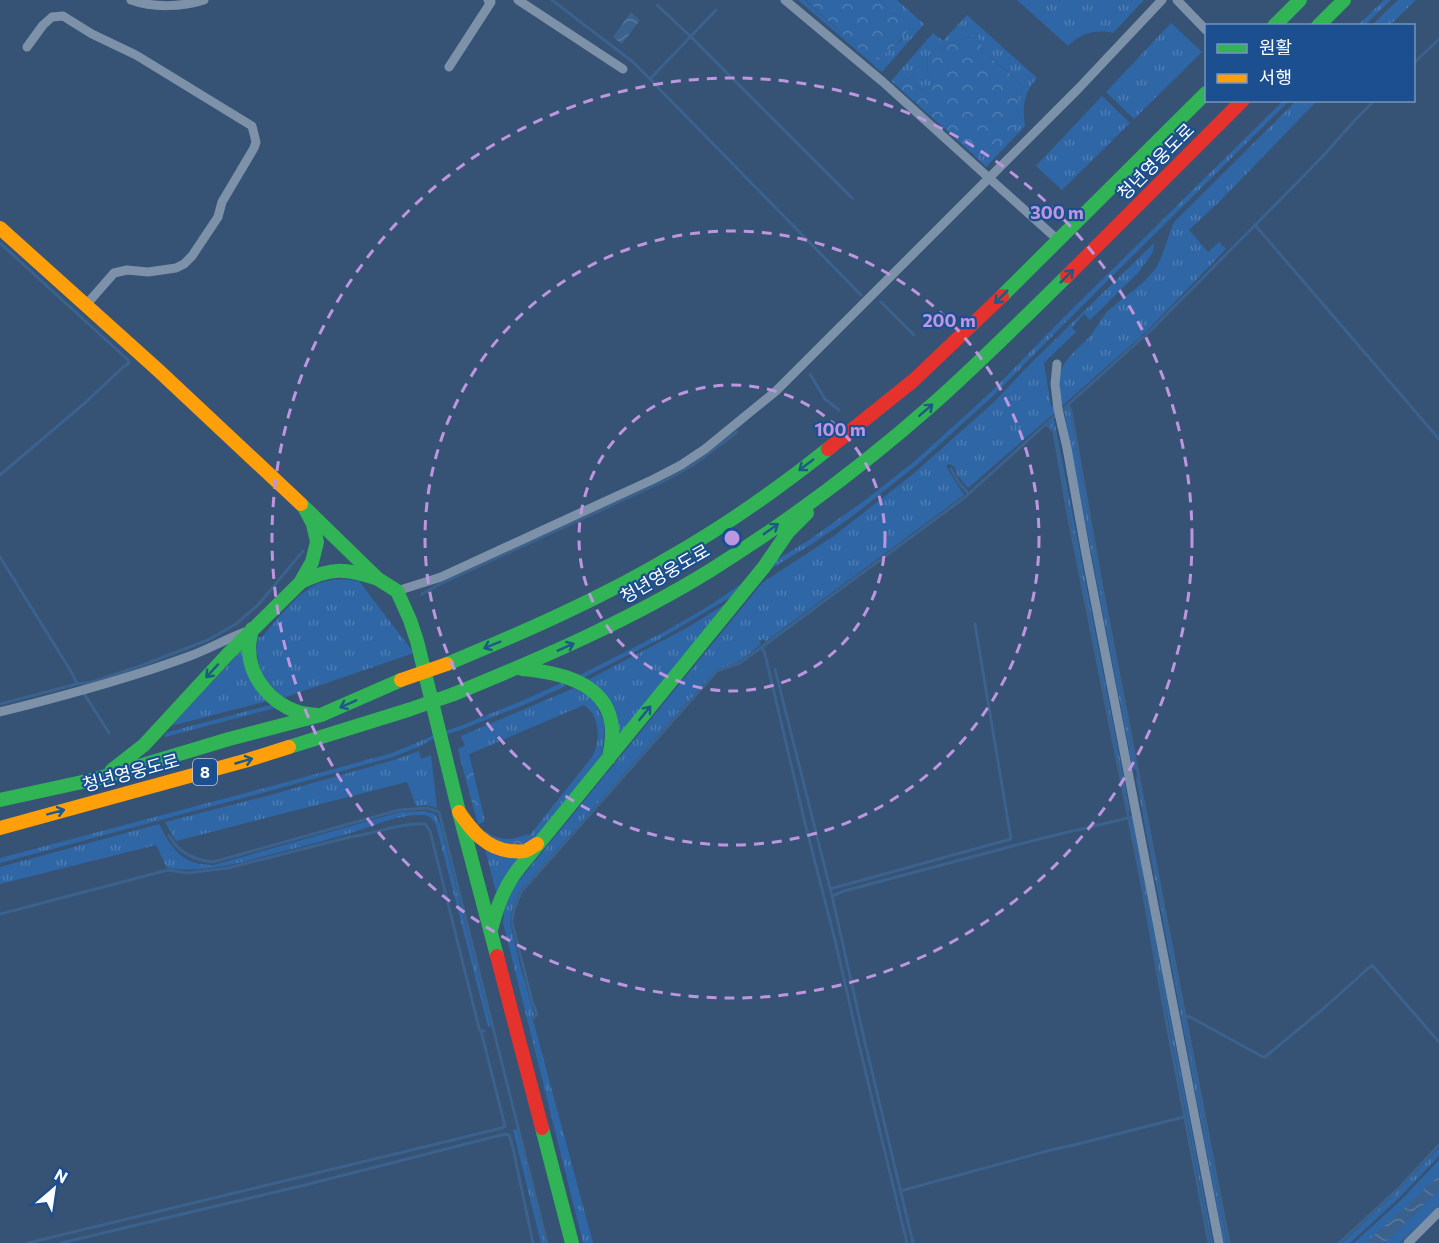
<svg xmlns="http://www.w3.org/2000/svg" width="1439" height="1243" font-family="Commissioner,'Noto Sans KR',sans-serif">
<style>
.grass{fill:url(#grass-tufts)}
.forest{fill:url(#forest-crowns)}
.water{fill:url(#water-waves)}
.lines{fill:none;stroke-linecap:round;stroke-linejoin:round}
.stream{stroke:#3b618d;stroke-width:3}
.street{stroke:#7d92a8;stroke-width:9}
.fast{stroke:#30b455;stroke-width:14}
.slow{stroke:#ff9f0a;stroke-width:14}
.jam{stroke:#e5322d;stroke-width:14}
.fast-bridge{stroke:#30b455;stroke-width:14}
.slow-bridge{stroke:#ff9f0a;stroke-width:14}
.oneway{stroke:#1d5989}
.ring{fill:none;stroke:#bd96df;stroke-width:3;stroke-dasharray:10 8}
.labels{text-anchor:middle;stroke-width:4.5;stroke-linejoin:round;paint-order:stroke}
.shield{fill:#1b4f8f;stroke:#bbcadd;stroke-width:1.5}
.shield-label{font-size:16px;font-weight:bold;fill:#fff}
.street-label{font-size:18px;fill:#fff;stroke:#1b4f8f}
.centre{fill:#bd96df;stroke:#1b4f8f;stroke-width:3}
.ring-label{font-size:18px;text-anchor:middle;font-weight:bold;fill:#bd96df;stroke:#1b4f8f;stroke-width:4.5;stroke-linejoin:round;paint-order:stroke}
</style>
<defs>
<pattern id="grass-tufts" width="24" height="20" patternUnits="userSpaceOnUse" patternTransform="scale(1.5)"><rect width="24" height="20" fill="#2f66a5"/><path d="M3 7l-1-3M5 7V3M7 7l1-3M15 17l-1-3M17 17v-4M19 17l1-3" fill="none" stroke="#4e7db2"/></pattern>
<pattern id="forest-crowns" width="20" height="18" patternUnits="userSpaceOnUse" patternTransform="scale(1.5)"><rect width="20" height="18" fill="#2f66a5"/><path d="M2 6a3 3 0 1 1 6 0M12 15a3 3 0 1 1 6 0" fill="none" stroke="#4e7db2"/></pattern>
<pattern id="water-waves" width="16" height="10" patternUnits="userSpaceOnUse" patternTransform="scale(1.5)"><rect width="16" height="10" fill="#3b618d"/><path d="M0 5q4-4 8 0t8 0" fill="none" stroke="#58799e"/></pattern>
</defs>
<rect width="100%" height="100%" fill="#365274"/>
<path class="grass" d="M798,0H805L856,47L887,51L901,41L910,21L889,12L885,5L879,0H897L924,24L882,72Z
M1017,0H1144L1113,33C1095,29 1081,33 1068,46Z
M1384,0H1391L1365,25H1358Z
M1398,0H1416L1390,25H1372Z
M967,15L1037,78C1024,92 1022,107 1025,126L986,167L974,155L983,154L1017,119L1018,100L1022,89C1012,69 997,67 985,51C981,46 979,39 977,33L956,41L940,51L936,48L927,58L928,72L932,85L921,90L915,84V74L898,87L891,81L933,33L943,41Z
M1171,23L1202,52L1134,119L1106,92Z
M1102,96L1130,123L1062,190L1036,166Z
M1283,101H1289L1066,322L993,396L919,463L850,518L812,544L769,570L773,562L809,540L868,498L916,460L990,393L1063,318Z
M1296,101H1317L1221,200L1189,230L1208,252L1219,242L1226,249L1147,331L1062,406C1061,397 1058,387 1059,378C1062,357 1083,347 1094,331C1099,323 1103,315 1110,309C1125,296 1143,285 1155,269C1164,255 1167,238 1174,222Z
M1154,243L1153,252L1138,273L1090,320L1084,314L1072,328L1076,332L1044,363L1051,406H1054L1055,413L968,488L958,476L954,466L949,464L946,466L964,495L765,642L764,639L759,641L761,644L740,661L716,670L520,891L512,910L510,922L521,969L534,1014L531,1019L533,1020L593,1243H583L503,923L504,911L513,888L762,583L835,535L913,474L994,402L1031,363Z
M1068,407L1070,412L1103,598L1136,769L1133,770L1064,410Z
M1054,419L1130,811H1128L1077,553L1054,430L1048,424Z
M343,579L359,581L414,653L283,698L262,676L256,651L258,637H262C275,622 294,597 311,587C321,581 332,580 343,579Z
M742,583L731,597L658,640L583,678L576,677C632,648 691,621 742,583Z
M730,601L617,740L586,681L690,626Z
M244,648L271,700L171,726Z
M561,683L566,686L526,704L463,729L433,739L418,747L393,757L262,793L0,863V858L261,789L392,753L416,743L434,735L460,726L524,700Z
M574,688L594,699L605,724L602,756L534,839L529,836L592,757C601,742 600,715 584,705L460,758L458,749L465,746L461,736Z
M274,704L279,707L165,737L164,735L168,732Z
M419,751L421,759L431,755L437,808L426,805L416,806L407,782L176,841L165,822L263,797L394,760Z
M1138,777L1222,1216L1227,1243H1224L1136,778Z
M425,811L435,814L440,824L491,1026L488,1027L436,825C433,819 429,815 422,815C398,814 373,826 351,833C327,840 304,846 280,852C243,862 206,874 167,868L156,845L0,884V867L159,824C172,849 183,866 214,865L400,812Z
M1129,816H1132L1213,1243H1211Z
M485,849L519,857L496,892Z
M518,1129L546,1243H541L513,1130Z
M1439,1148V1156L1399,1198L1350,1243H1342L1398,1191Z
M1439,1160V1176L1432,1184L1366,1243H1354L1401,1200Z
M1439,1190V1206L1400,1243H1384Z"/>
<path class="forest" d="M806,0H879L885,5L889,12L910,21C907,40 890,48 878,60L856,47Z
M977,33C979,39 981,46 985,51C996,67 1012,69 1022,89L1018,100L1017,119L1012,133L991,151L983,154L974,155L898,87L915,74V84L921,90L932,85L928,72L927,58L936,47L940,51L956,41Z
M469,754L485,821L478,825L460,758Z
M486,831C497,841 514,841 527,834L534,839L529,845L511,846L482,834Z"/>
<path class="water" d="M631,12L640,20L622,44L613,37Z
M1439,1176V1190L1384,1243H1366Z"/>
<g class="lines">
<path class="stream" d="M552,0L633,62L861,295
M657,5L690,36L852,198
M1414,63L1439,39
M650,79L716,10
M1255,225L1439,439
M0,243L128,360L129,363L122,368L86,402L0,475
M881,302L914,335
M810,374L825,399L839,410
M1068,405L1071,411L1101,582L1229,1243
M1061,411L1151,330L1278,202L1324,155L1355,120L1375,100
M1046,424L1054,432L1067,509L1141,880L1165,1014L1209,1243
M951,469L960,484L968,493
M0,557L72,673L77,684
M422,594L438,585L664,481L693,465L737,432
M762,647L765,654L805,823L836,944L860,1049L907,1243
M775,669L832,896L863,1034L913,1243
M83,692L109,733
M0,704L77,684L92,682L143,665L208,640L236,624L259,604L303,551
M169,835C178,853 194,860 213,862L399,810L427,808L439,812L547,1243
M830,889L1011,839L975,624
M832,896L844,891L1043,838L1128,818
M0,914L168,870L187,873L228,868L350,837C373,834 404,822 425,824L430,831L479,1028L481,1031H484
M1186,1016L1192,1018L1263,1057H1265L1323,1009L1372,965L1439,1042
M531,1020L537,1014L532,1001L512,922L514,910L521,892L717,671L740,663L964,498L1056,415
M900,1191L1051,1150L1074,1145L1184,1117
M28,1243L502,1128L505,1126L481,1031
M61,1243L309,1184L505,1134L509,1135L513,1148L533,1243
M1339,1243L1398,1189L1439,1145"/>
<path class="street" d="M131,0C153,8 182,7 204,0
M518,0L623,69
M1177,0L1206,30
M27,47L43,25L52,17L63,16L92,34L136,55L252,126L256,142L254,148L222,202L218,217L192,256L184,264L176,268L148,272L127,270L114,273L86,305
M449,67L491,2L488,0
M1058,240L989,178L1078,89L1162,0
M1057,364L1055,384L1058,409L1067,448L1086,554L1219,1243
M397,591L441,577L654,479L681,465L705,449L776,391L989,178L883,82L785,0
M0,712C64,696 128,679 190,656C209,649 226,639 245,632
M1408,1243L1439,1212"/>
<path class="fast" d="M1274,26L1300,0
M1318,26L1344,0
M1002,296L1206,93
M301,504L378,579L397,591L410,620L417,641L459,812L497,956
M301,582C332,567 346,568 378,579
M252,629C251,635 249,642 249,648C249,678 271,703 298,712C304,714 311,714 317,715
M447,664C524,632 602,598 674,555C728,524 779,488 828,449
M522,669C556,672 603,681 611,721C614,733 611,746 609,758
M454,694C542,658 630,620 711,570C789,521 864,465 933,404C979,363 1023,319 1067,276
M289,747L408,710
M112,770L144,745L228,654L300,583L312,562L317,542L313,524L304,507
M0,800L96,779L229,739L321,715L401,680
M491,930C497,907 504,887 519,868L764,567L788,532L807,513
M542,1128L572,1243"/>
<path class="slow" d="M0,228L158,370L301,504
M459,812C472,831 486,848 510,851C515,851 520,852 525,851C529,850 533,846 537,844
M0,828L248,760L289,747"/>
<path class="jam" d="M1067,276L1243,100
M828,449L914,380L1002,296
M497,956L542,1128"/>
<path class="fast-bridge" d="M408,710L454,694"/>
<path class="slow-bridge" d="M401,680L447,664"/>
</g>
<defs><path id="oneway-shaft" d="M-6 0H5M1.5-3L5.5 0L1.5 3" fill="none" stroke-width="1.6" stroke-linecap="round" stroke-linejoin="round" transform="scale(1.5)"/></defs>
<g class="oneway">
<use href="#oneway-shaft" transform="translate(1067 276) rotate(-45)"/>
<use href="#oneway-shaft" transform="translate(1001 297) rotate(135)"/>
<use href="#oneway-shaft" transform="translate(926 410) rotate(-41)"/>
<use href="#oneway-shaft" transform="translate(806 465) rotate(143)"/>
<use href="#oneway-shaft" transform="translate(771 529) rotate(-35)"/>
<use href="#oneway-shaft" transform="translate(492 645) rotate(158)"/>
<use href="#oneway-shaft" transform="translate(566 647) rotate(-24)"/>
<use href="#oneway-shaft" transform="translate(212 671) rotate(133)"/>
<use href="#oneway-shaft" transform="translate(348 704) rotate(156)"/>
<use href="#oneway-shaft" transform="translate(645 713) rotate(-51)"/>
<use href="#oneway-shaft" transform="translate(244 761) rotate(-16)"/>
<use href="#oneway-shaft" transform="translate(56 812) rotate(-15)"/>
</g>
<g class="ring">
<circle cx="732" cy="538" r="153"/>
<circle cx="732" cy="538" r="307"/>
<circle cx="732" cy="538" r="460"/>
</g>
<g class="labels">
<rect class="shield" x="193" y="759" width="24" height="26" rx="4.5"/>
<g class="shield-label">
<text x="205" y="778">8</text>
</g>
<g class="street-label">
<text transform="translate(1156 162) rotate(-45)" y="6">청년영웅도로</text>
<text transform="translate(665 574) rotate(-30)" y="6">청년영웅도로</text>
<text transform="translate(131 773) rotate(-15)" y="6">청년영웅도로</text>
</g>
</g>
<circle cx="732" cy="538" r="9" class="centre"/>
<g class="ring-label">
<text x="1057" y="219">300 m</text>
<text x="949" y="327">200 m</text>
<text x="840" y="436">100 m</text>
</g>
<rect x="1205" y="24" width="210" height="78" fill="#1b4f8f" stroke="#7695bc" stroke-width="1.5"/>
<rect x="1217" y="44" width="30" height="9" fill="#30b455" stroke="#7695bc" stroke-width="1.5"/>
<text x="1259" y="54" font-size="18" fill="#ffffff">원활</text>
<rect x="1217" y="74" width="30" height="9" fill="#ff9f0a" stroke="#7695bc" stroke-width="1.5"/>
<text x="1259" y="84" font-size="18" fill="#ffffff">서행</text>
<g transform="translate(54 1189) rotate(29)" stroke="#1b4f8f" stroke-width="4.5" paint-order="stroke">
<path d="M0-4.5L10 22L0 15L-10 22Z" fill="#ffffff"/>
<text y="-9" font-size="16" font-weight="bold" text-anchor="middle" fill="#ffffff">N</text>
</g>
</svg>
